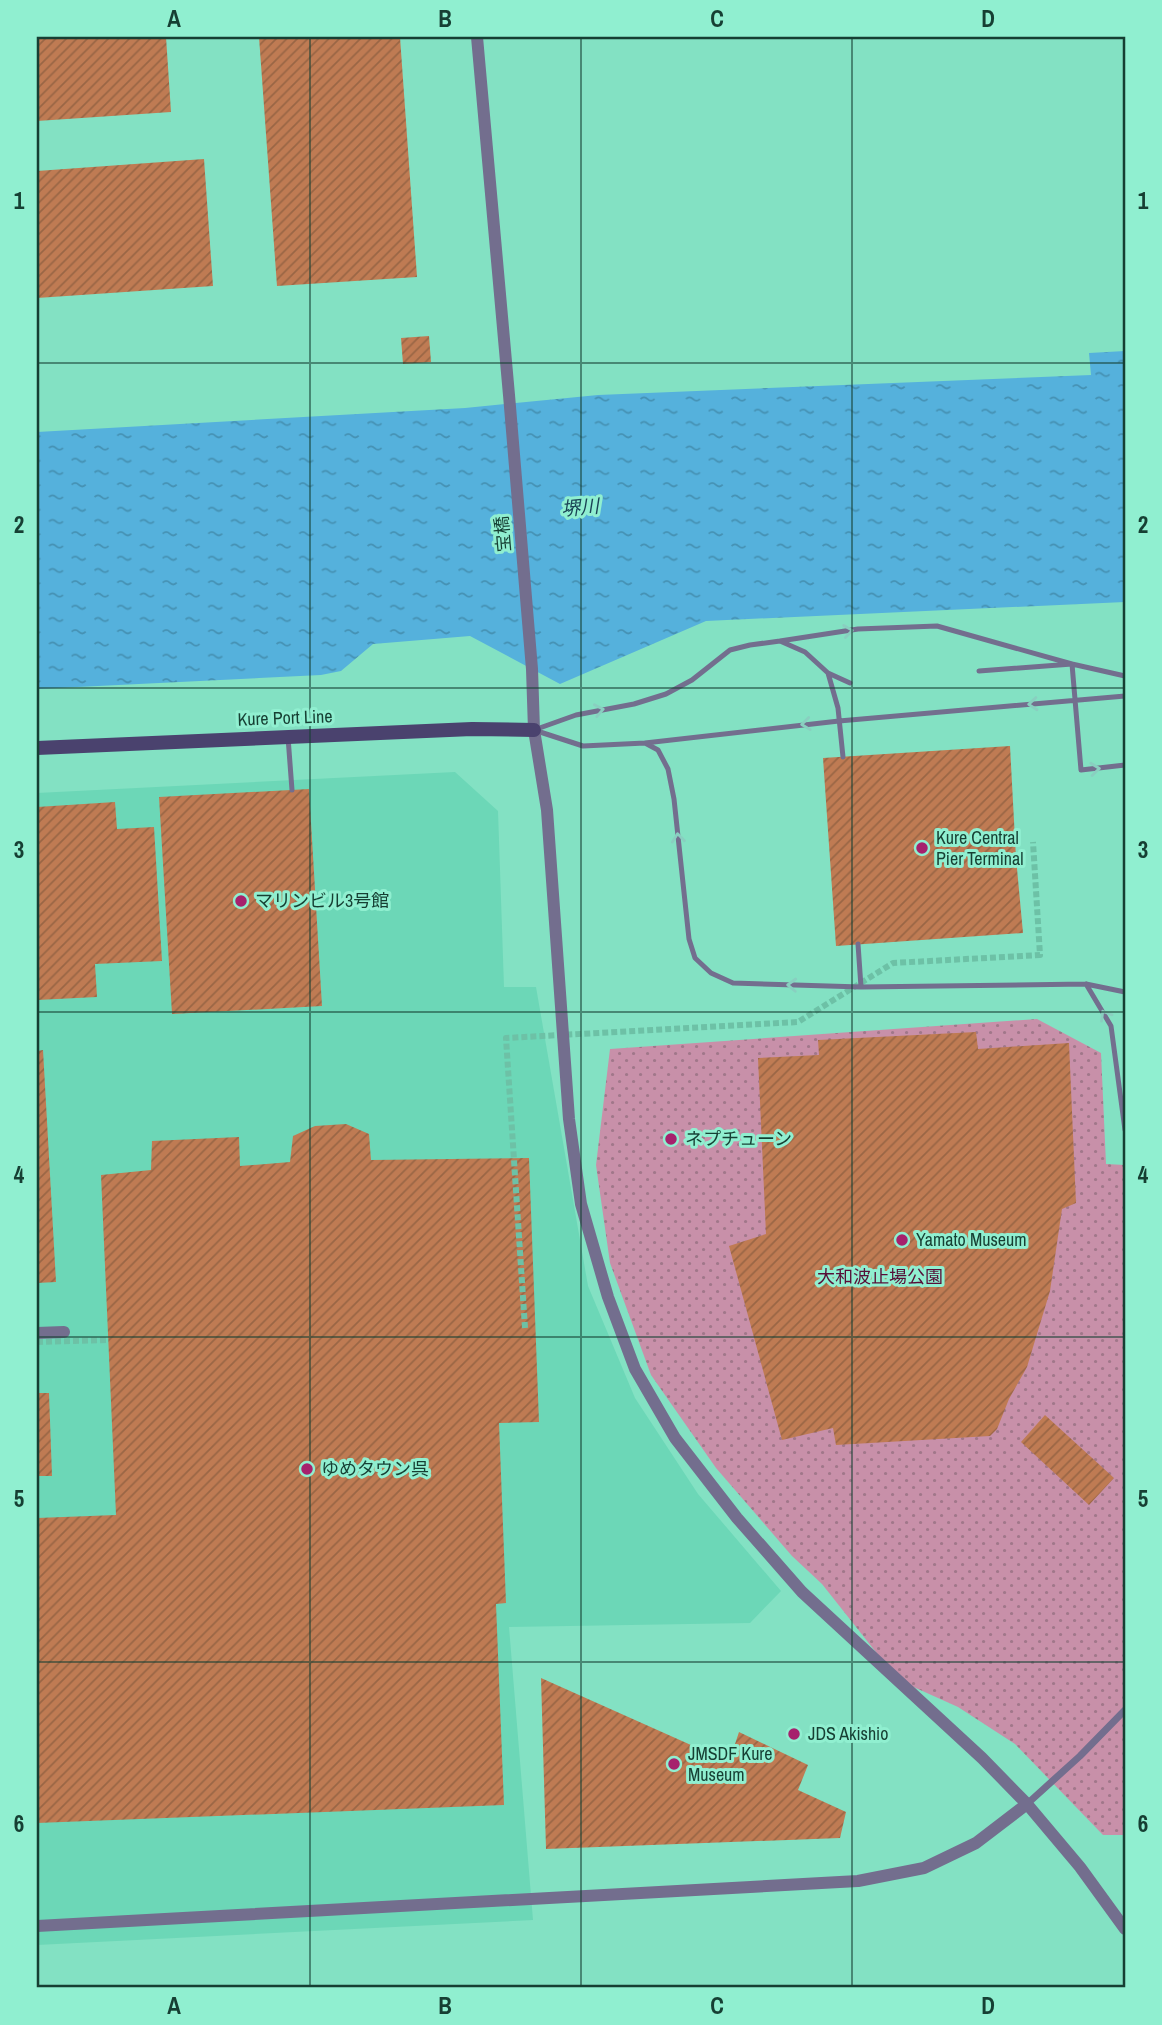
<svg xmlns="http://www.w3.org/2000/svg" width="1162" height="2025" font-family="'Archivo Narrow','Noto Sans JP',sans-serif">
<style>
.built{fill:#6cd7b7}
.park{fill:url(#park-dots)}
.water{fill:url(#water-ripples)}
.building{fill:url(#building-hatch)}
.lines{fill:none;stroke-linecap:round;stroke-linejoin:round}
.pedestrian-tunnel{stroke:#6dc1a6;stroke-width:6;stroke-dasharray:6 3;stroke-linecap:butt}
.service{stroke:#736e8e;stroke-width:5}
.minor{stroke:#736e8e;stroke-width:7}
.tertiary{stroke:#736e8e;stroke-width:12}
.secondary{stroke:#4a426e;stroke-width:14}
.oneway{stroke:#89cfc0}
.grid{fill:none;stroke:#163f33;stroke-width:2;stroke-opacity:0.55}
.poi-dot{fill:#a6216d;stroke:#90efd0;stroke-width:2.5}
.labels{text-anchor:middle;stroke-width:6;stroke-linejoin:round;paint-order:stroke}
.street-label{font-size:18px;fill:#163f33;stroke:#90efd0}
.poi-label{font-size:18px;fill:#163f33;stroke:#90efd0;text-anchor:start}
.park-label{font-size:18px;fill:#560f37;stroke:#90efd0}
.water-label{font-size:19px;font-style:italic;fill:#1a4355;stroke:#90efd0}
.neatline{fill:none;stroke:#163f33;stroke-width:2.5}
.grid-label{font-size:23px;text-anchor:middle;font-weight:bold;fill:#163f33}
</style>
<defs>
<pattern id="park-dots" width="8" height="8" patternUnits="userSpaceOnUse" patternTransform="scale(1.75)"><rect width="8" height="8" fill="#c890a9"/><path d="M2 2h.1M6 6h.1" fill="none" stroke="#a1778a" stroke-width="1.8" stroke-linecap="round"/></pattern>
<pattern id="water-ripples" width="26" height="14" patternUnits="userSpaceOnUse" patternTransform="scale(1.75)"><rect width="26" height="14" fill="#55b1dc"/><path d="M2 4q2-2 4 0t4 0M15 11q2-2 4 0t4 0" fill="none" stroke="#4591b3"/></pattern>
<pattern id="building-hatch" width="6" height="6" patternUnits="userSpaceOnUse" patternTransform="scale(1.75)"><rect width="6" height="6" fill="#bf7b53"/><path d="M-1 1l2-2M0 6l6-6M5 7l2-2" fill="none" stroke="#9a6645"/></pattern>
</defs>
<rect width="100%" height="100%" fill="#83e1c3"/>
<path class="built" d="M455,772L498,811L504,987H536L588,1286L635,1398L698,1494L781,1591L750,1623L509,1627L533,1920L37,1945V793Z"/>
<path class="park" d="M1037,1019L1101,1053L1106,1164L1125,1165V1835H1103L1015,1744L958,1707L898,1680L822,1584L792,1556L716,1468L651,1375L610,1263L596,1165L610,1049Z"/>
<path class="water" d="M1125,351V602L706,621L560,684L470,636L373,644L341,671L321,675L37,689V432L465,408L598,395L1091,375L1089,353Z"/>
<path class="building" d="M37,37H166L171,112L37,121Z
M259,37H400L417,277L277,286Z
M204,159L213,286L37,298V171Z
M429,336L431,362L403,364L401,338Z
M1010,746L1016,858L1023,933L836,946L823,758Z
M309,789L322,1006L172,1014L159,797Z
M115,802L117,829L154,827L162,961L95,964L97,997L37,1000V807Z
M976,1032L978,1049L1069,1043L1076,1203L1062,1209L1050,1291L1027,1367L1009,1399L997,1429L990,1436L836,1445L833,1428L782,1440L729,1246L766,1234L758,1058L819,1055L818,1040Z
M43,1050L56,1282L37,1283V1051Z
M346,1124L369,1134L371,1160L529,1158L539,1422L499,1423L506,1603L496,1604L504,1805L37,1823V1518L116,1515L101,1175L151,1170L152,1141L239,1137L240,1166L290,1162L293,1136L315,1126Z
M37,1393H49L52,1476H37Z
M1045,1415L1114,1478L1089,1505L1021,1442Z
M541,1678L729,1762L739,1732L808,1765L798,1790L846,1812L840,1838L546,1849Z"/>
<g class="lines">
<path class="pedestrian-tunnel" d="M525,1328L506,1038L798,1022L893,963L1040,955L1033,842
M37,1342L108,1340"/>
<path class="service" d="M780,641L858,629L937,626L1072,664L1081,770L1125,765
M979,671L1072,664L1125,676
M828,673L850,683
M534,730L576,715L634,704L666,694L692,680L730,650L750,645L780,641L805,652L828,673L838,708L843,757
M537,731L583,746L645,743L658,750L668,769L674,799L689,939L695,958L711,973L733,983L861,987L1086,984L1125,992
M288,737L292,790
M645,743L839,721L1125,696
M858,944L861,987
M1086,984L1111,1026L1125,1130"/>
<path class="minor" d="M1027,1804L1080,1756L1125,1710"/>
<path class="tertiary" d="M477,37L509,395L532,669L534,730L547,810L569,1119L581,1204L608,1297L635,1369L675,1438L737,1518L802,1592L982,1758L1027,1804L1080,1867L1125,1929
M37,1333L64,1332
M37,1926L858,1881L924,1868L976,1843L1027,1804"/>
<path class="secondary" d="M37,748L472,729L534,730"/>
</g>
<defs><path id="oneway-chevron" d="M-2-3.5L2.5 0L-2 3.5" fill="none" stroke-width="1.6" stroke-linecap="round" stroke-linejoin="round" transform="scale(1.75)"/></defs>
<g class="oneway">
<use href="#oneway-chevron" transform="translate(848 631) rotate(-8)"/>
<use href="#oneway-chevron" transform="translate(1033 704) rotate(175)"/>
<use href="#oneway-chevron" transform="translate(599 710) rotate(-11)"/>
<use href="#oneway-chevron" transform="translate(806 724) rotate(173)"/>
<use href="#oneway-chevron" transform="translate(1095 769) rotate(-6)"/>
<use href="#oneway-chevron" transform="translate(678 838) rotate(-96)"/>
<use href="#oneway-chevron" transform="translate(792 985) rotate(-178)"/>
<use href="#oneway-chevron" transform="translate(1105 1015) rotate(-121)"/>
</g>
<path class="grid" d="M310,37V1988M581,37V1988M852,37V1988M37,363H1125M37,688H1125M37,1012H1125M37,1337H1125M37,1662H1125"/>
<g class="poi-dot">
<circle cx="922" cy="848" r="7"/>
<circle cx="241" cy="901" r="7"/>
<circle cx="671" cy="1139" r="7"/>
<circle cx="902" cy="1240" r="7"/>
<circle cx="307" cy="1469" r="7"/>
<circle cx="794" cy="1734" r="7"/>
<circle cx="674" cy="1764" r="7"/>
</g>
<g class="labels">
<g class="street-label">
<text transform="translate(503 534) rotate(-95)" y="6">宝橋</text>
<text transform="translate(285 718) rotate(-2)" y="6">Kure Port Line</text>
</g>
<g class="poi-label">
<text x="936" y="844">Kure Central<tspan x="936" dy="21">Pier Terminal</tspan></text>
<text x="255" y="907">マリンビル3号館</text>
<text x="685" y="1145">ネプチューン</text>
<text x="916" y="1246">Yamato Museum</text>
<text x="321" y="1475">ゆめタウン呉</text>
<text x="808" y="1740">JDS Akishio</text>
<text x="688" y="1760">JMSDF Kure<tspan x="688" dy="21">Museum</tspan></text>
</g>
<g class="park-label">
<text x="880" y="1283">大和波止場公園</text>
</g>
<g class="water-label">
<text transform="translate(580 507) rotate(-5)" y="7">堺川</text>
</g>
</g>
<rect width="1162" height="2025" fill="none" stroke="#90efd0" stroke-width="77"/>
<rect x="38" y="38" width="1086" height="1948" class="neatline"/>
<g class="grid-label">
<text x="174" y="27">A</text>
<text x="445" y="27">B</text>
<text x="717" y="27">C</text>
<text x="988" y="27">D</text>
<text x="19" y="209">1</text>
<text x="1143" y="209">1</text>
<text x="19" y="533">2</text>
<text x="1143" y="533">2</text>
<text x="19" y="858">3</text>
<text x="1143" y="858">3</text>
<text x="19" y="1183">4</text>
<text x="1143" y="1183">4</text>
<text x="19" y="1507">5</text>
<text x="1143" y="1507">5</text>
<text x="19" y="1832">6</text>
<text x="1143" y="1832">6</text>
<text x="174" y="2014">A</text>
<text x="445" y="2014">B</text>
<text x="717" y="2014">C</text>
<text x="988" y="2014">D</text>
</g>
</svg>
